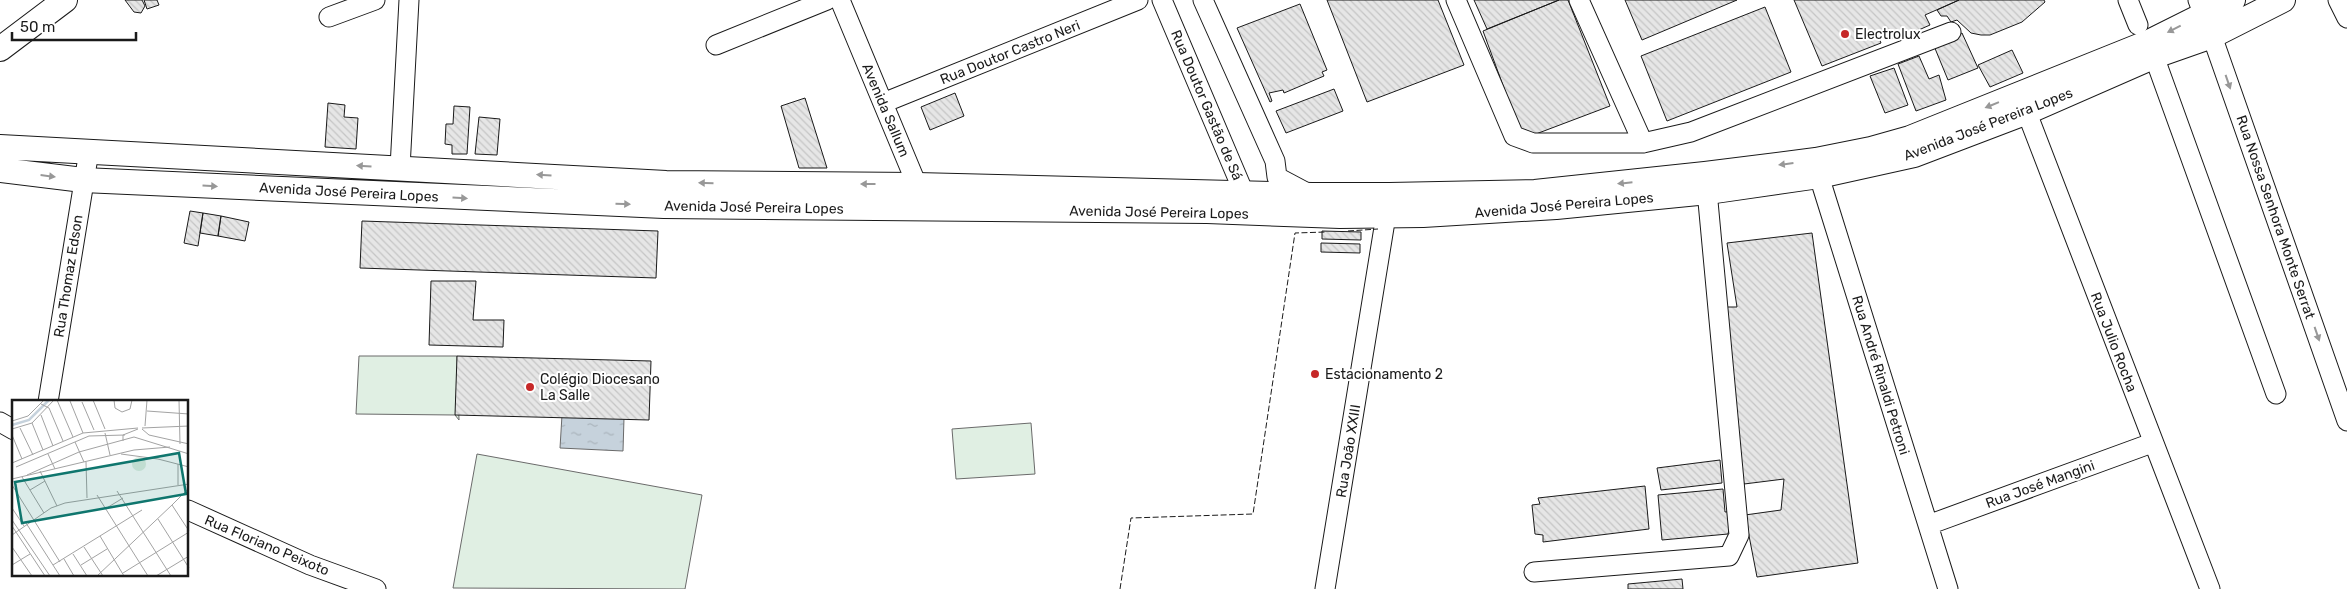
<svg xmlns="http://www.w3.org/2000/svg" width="2347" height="589" font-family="Rubik,sans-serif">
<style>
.pitch{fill:#e0efe3;stroke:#6a6a6a}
.water{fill:url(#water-ripples);stroke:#6a6a6a}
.building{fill:url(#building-back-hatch);stroke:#1a1a1a}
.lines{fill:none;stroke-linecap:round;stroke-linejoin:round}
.minor-casing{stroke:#1a1a1a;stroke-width:21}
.major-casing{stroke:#1a1a1a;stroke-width:26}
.minor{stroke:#fff;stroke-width:19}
.major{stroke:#fff;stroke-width:24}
.fence{stroke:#1a1a1a;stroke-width:1;stroke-dasharray:6 2.5;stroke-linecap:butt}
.oneway{fill:#989898}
.poi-dot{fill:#c62828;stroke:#fff;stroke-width:2}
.labels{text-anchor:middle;stroke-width:4;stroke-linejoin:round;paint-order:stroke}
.poi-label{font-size:14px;fill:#1a1a1a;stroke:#fff;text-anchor:start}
.street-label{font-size:14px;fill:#1a1a1a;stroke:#fff}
.inset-river{fill:none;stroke:#c6d2dc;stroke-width:2.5}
.inset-road{fill:none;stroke:#a3a3a3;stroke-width:1}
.view{fill:#0f766e;fill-opacity:0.15;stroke:#0f766e;stroke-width:2.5}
.inset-edge{fill:none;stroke:#1a1a1a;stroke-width:2.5}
</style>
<defs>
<pattern id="water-ripples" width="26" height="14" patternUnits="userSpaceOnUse" patternTransform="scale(1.25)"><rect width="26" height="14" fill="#c6d2dc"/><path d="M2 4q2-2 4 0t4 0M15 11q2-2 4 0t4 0" fill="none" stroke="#aab4bc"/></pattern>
<pattern id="building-back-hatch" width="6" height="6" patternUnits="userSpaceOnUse" patternTransform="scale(1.25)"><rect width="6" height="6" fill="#e6e6e6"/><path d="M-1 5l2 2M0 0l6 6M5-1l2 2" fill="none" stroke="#c5c5c5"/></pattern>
</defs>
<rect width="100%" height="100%" fill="#fff"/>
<path class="pitch" d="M359,356H457L459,420L455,415L356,414Z
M1031,423L1035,474L956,479L952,429Z
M477,454L702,495L685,589L453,588Z"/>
<path class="water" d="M562,415L624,418L623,451L560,448Z"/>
<path class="building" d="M125,0H142L145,6L141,13L134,12Z
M144,0H157L159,5L147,9Z
M1327,0H1438L1464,65L1367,102Z
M1474,0H1559L1487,29Z
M1559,0H1568L1610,106L1528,137L1519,129L1483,31Z
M1625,0H1737L1642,40Z
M1794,0H1959L1925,15L1930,25L1905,36L1903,33L1890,39L1886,32L1878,36L1881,43L1822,66Z
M1959,0H2044L2045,2L2022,22L1990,35H1981L1971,33L1957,20L1951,22L1947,16H1941L1937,10Z
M1300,4L1327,70L1322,72L1324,76L1284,93L1283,90L1269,93L1272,101L1270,102L1237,28Z
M1765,7L1791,72L1667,121L1641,56Z
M1962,33L1978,68L1948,80L1934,46Z
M2012,50L2023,73L1990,87L1978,65Z
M1919,56L1929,79L1939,75L1946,100L1916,111L1898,64Z
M1894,68L1908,105L1885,113L1870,76Z
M1334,89L1343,111L1286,133L1276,111Z
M955,93L964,116L930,130L921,107Z
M805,98L827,168H799L781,106Z
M328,103L345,105L344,117L358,118L356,149L325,147Z
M454,106L470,107L467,154H452V145L445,144L446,124H453Z
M479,117L500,119L497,155L475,154Z
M190,211L203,213L198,246L184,243Z
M203,213L221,216L218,236L200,233Z
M221,216L249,222L245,241L218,236Z
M362,221L658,231L656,278L360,268Z
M1322,231L1361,232V240L1322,239Z
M1812,233L1858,563L1757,577L1745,515L1781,510L1784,479L1744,484L1710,307H1737L1727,243Z
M1321,243L1360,244V253L1321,252Z
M431,281H476L473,320H504L503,347L429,345Z
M457,356L651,361L649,420L455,415Z
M1720,460L1722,483L1661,490L1657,468Z
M1645,486L1649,529L1543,542V535L1535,534L1532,505L1540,504L1538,498Z
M1723,489L1725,512L1734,511L1736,529H1729L1728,534L1662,540L1658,495Z
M1682,579L1683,589H1628V584Z"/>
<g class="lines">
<g class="minor-casing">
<path id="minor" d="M840,0L917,185L926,192
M1162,0L1244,193L1243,206
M1203,0L1275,161L1277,177L1309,194
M1456,0L1514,136L1533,143H1643L1691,132L1951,32
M1579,0L1643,143
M2128,0L2138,25
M2198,0L2212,36L2347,421
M2338,0L2347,18
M329,17L375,0
M716,45L827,0
M2150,45L2276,394
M2022,100L2210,589
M883,103L1138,0
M1817,164L1819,176L1948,589
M400,168L409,0
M48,402L89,151
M0,422L14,430
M188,510L310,565L376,589
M1928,525L2152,443
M1534,572L1729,556L1739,535L1706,180
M1325,589L1388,203"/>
</g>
<g class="major-casing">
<path id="major" d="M0,49L65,0
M0,147L666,183L917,185L1312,195H1389L1535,192L1705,174L1816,160L1871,149L1910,138L2149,42L2233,0
M0,170L83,180L664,206L1207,211L1340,216L1423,215L1556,207L1708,192L1819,176L1914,155L2027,112L2155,56L2212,36L2283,0"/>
</g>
<use href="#minor" class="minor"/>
<use href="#major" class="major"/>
<path class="fence" d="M1348,231L1378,229
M1120,589L1131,518L1253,514L1295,233L1326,232"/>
</g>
<defs><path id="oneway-solid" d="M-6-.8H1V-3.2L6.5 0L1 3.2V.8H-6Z" transform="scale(1.25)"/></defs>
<g class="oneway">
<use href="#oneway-solid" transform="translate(2174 29) rotate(153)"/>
<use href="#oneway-solid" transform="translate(2228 82) rotate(71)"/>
<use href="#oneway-solid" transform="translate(1992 105) rotate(158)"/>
<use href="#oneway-solid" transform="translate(1786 164) rotate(173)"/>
<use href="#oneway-solid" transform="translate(364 166) rotate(-177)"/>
<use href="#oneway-solid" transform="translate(544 175) rotate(-177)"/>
<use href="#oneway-solid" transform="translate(48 176) rotate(7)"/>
<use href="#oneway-solid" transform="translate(706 183) rotate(-179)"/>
<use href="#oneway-solid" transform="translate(1625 183) rotate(174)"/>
<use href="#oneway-solid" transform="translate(868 184) rotate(-180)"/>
<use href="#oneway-solid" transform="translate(210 186) rotate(3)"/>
<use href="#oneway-solid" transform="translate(460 198) rotate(3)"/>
<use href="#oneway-solid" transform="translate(623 204) rotate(2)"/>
<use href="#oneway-solid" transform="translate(2317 334) rotate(71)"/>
</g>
<g class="poi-dot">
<circle cx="1845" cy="34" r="5"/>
<circle cx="1315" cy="374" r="5"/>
<circle cx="530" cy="387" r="5"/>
</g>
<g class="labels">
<g class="poi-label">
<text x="1855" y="39">Electrolux</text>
<text x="1325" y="379">Estacionamento 2</text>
<text x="540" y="384">Colégio Diocesano<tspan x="540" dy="16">La Salle</tspan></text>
</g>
<g class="street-label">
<text transform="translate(1010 52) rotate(-22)" y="5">Rua Doutor Castro Neri</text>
<text transform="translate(1207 105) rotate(67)" y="5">Rua Doutor Gastão de Sá</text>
<text transform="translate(886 110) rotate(67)" y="5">Avenida Sallum</text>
<text transform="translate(1988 124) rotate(-21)" y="5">Avenida José Pereira Lopes</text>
<text transform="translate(349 192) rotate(3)" y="5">Avenida José Pereira Lopes</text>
<text transform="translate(1564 205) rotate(-5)" y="5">Avenida José Pereira Lopes</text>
<text transform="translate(754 207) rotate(1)" y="5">Avenida José Pereira Lopes</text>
<text transform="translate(1159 212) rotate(1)" y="5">Avenida José Pereira Lopes</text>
<text transform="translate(2276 217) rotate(71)" y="5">Rua Nossa Senhora Monte Serrat</text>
<text transform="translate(68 276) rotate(-81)" y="5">Rua Thomaz Edson</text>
<text transform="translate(2114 342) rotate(69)" y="5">Rua Julio Rocha</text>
<text transform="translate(1881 375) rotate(73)" y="5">Rua André Rinaldi Petroni</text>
<text transform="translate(1348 451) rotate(-81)" y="5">Rua João XXIII</text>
<text transform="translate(2040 484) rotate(-20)" y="5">Rua José Mangini</text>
<text transform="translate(267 545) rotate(23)" y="5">Rua Floriano Peixoto</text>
</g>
</g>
<g transform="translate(12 400)">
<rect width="176" height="176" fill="#fff"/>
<path d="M120 64a7 7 0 1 1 14 0a7 7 0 1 1-14 0Z" fill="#e0efe3"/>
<path class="inset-river" d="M0,25L17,20L37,0"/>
<path class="inset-road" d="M45,0L61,37M81,0L93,29M102,0L103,8L110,12L118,9L120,0M167,0L168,44M58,1L71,33M70,2L82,30M29,4L37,8L51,41M135,11L177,14M29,15L41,46M0,21L16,16L32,0M20,23L31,50M133,26L135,0M8,28L21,55M130,28L177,26M0,29L20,23L42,0M130,29L137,35L177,44M93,33L98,55M0,35L10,59M111,41V35L126,29M63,42L72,62M36,54L43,69M109,54L146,59L177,67M74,62L75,98M0,63L71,33L126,28M166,64V85M4,67L77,36L113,35M28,71L45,106M15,75L67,52L122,37L177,54M10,77L32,113M0,79L122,50L158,47M0,85L48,162M177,88L160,105L177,131M18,90L33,81M105,91L159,176M85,95L136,176M0,108L12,126M93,109L111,98M146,119L177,168M0,120L38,176M14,123L48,176M0,126L33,176M0,135L39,108L53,103L177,84M88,136L112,176M0,147L20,176M72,147L91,176M61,154L75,176M52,159L62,176M0,165L18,154M41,165L130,110M69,165L95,149M111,173L177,132M85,176L160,105M144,176L177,156"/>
<path class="view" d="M167,53L174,94L10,123L3,82Z"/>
<rect width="176" height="176" class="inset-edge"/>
</g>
<path d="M12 32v8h124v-8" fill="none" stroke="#1a1a1a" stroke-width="2.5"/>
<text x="20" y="32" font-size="15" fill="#1a1a1a" stroke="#ffffff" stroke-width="4" paint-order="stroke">50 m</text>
</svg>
